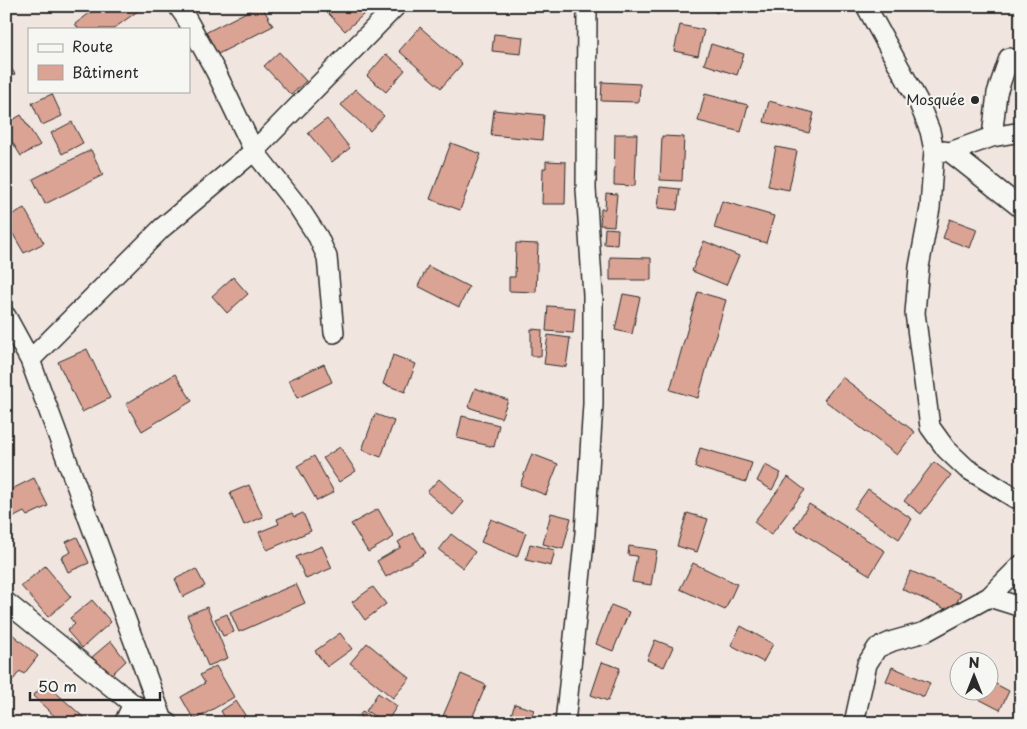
<svg xmlns="http://www.w3.org/2000/svg" width="1027" height="729" font-family="'Playpen Sans',sans-serif">
<style>
.building{fill:#dba393;stroke:#2b2b2b}
.lines{fill:none;stroke-linecap:round;stroke-linejoin:round}
.minor-casing{stroke:#2b2b2b;stroke-width:22}
.minor{stroke:#f6f6f2;stroke-width:19}
.poi-dot{fill:#2b2b2b;stroke:#f6f6f2;stroke-width:2}
.labels{text-anchor:middle;stroke-width:4;stroke-linejoin:round;paint-order:stroke}
.poi-label{font-size:14px;fill:#2b2b2b;stroke:#f6f6f2;text-anchor:end}
</style>
<rect width="100%" height="100%" fill="#f1e5df"/>
<filter id="ink" filterUnits="userSpaceOnUse"><feTurbulence type="fractalNoise" baseFrequency=".02" numOctaves="2"/><feDisplacementMap in="SourceGraphic" scale="10" xChannelSelector="R" yChannelSelector="G"/><feConvolveMatrix kernelMatrix="1 2 1 2 8 2 1 2 1" color-interpolation-filters="sRGB"/></filter>
<g filter="url(#ink)">
<path class="building" d="M99,6H140L142,8L113,29H79L75,24Z
M258,6H262L273,26L216,55L205,33Z
M335,6H373L345,31L328,13Z
M703,6H720L717,13Z
M680,25L704,30L698,56L674,51Z
M420,27L462,64L441,88L399,51Z
M494,34L523,37L521,54L492,51Z
M711,44L744,54L737,75L704,64Z
M279,52L306,81L291,95L264,66Z
M386,54L405,70L386,92L367,76Z
M6,61L15,74L6,80Z
M602,82L640,84L639,102L601,101Z
M355,89L384,116L370,131L341,105Z
M52,94L62,116L42,125L32,103Z
M705,94L748,105L741,132L698,121Z
M769,101L814,113L809,133L764,122Z
M494,110L544,115L542,140L491,135Z
M21,115L40,145L21,156L6,132V124Z
M327,119L350,148L332,162L308,133Z
M72,122L83,143L62,154L51,133Z
M615,134H637L635,186L614,185Z
M662,136L684,137L682,181L660,180Z
M451,143L481,154L460,210L430,199Z
M776,147L797,151L789,190L768,186Z
M91,150L103,175L45,204L33,179Z
M546,161L566,162L565,204H542L543,168H546Z
M660,187L680,189L677,210L658,208Z
M606,193L617,194L614,226L600,225L601,209H605Z
M722,201L774,216L766,243L714,228Z
M24,208L44,243L24,253L6,222V218Z
M950,219L977,229L970,248L943,238Z
M605,228L618,229L617,245L604,244Z
M704,241L739,256L726,285L692,271Z
M516,243L538,244L536,292L509,291V277H515Z
M610,257L651,258V280H610Z
M428,266L469,287L459,307L418,286Z
M233,277L248,294L227,313L212,296Z
M698,292L726,300L698,398L670,390Z
M623,294L640,297L632,334L615,330Z
M548,306L575,308L573,333L546,331Z
M531,329L542,330L541,356H531Z
M548,335L570,338L566,367L544,364Z
M87,349L110,398L82,412L58,362Z
M393,355L416,364L405,392L383,384Z
M324,364L332,382L297,398L289,380Z
M175,374L192,401L142,431L126,404Z
M842,377L915,432L897,455L824,400Z
M475,388L508,400L501,418L468,407Z
M375,414L394,421L381,457L362,450Z
M462,416L499,425L494,447L457,438Z
M1020,420L1021,421V442L1012,437Z
M340,447L356,471L339,482L323,458Z
M700,448L752,463L746,482L695,467Z
M532,454L558,464L546,495L520,485Z
M314,456L334,492L317,501L297,466Z
M934,462L951,475L921,514L904,501Z
M765,465L781,473L772,490L757,481Z
M788,477L805,490L771,535L754,522Z
M34,478L48,506L27,516L24,512L6,521V492Z
M439,479L464,502L453,515L427,492Z
M249,485L263,517L244,525L230,493Z
M868,489L912,519L899,539L854,509Z
M809,504L885,551L870,575L794,528Z
M378,509L394,537L368,552L351,524Z
M292,513L294,517L303,513L311,531L267,550L259,532L279,524L277,519Z
M551,513L571,518L563,549L543,544Z
M687,513L708,519L697,552L677,546Z
M491,519L526,533L517,557L481,542Z
M413,533L426,553L386,577L377,561L401,547L398,542Z
M451,534L475,552L463,568L439,550Z
M77,537L89,563L68,572L61,557L71,552L66,542Z
M530,544L555,550L551,566L526,560Z
M322,546L332,568L306,579L296,557Z
M629,546L657,550L651,585L632,582L637,556L628,555Z
M693,563L737,584L725,610L680,589Z
M45,566L71,597L48,617L21,586Z
M196,569L205,586L183,597L175,579Z
M911,571L961,594L952,612L902,589Z
M296,584L305,603L239,632L230,612Z
M373,587L386,604L365,620L352,602Z
M92,600L111,622L82,648L67,631L75,624L70,618Z
M611,605L629,612L613,651L596,644Z
M207,607L228,658L208,666L187,615Z
M227,614L234,632L223,636L215,619Z
M741,626L773,644L763,662L731,645Z
M11,633L38,656L24,674L20,671L13,680L6,675V639Z
M340,633L352,649L327,667L315,651Z
M655,640L673,647L664,667L647,660Z
M111,641L126,661L111,675L92,657Z
M367,643L410,678L393,698L350,663Z
M602,662L620,668L608,701L591,695Z
M216,666L234,697L194,720L181,697L205,683L200,675Z
M892,667L930,683L924,697L886,681Z
M461,674L486,685L470,723H440Z
M990,681L1009,691L1000,710L971,695L973,692H990Z
M45,683L90,723H62L33,696Z
M378,693L397,706L386,723L366,711Z
M236,701L250,723H228L221,711Z
M515,704L534,710L529,723H508Z
M363,711L377,723H366L359,716Z
M356,718L363,723H352Z
M778,718L789,723H776Z"/>
<g class="lines">
<g class="minor-casing">
<path id="minor" d="M178,6L185,16L216,72L254,151L299,208L318,237L327,257L334,333
M866,6L918,101L930,131L934,150L930,208L919,267L915,313L930,427L946,449L966,468L1015,498L1021,499
M992,137L1021,132
M934,150L950,152L992,137L997,93L1009,58
M950,152L1021,208
M6,316L30,360L164,723
M30,360L162,228L254,151L396,6
M989,597L1021,607
M6,602L133,704L168,723
M124,723L133,704
M565,723L585,533L593,404V295L586,189L587,6
M854,723L867,664L877,648L893,641L925,632L989,597L1021,565"/>
</g>
<use href="#minor" class="minor"/>
</g>
</g>
<circle class="poi-dot" cx="975" cy="100" r="5"/>
<g class="labels">
<g class="poi-label">
<text x="965" y="105">Mosquée</text>
</g>
</g>
<rect width="1027" height="729" fill="none" stroke="#f6f6f2" stroke-width="25"/>
<rect x="12" y="12" width="1002" height="704" fill="none" stroke="#2b2b2b" stroke-width="2" filter="url(#ink)"/>
<rect x="28" y="28" width="162" height="65" fill="#f6f6f2" stroke="#a5a5a2"/>
<rect x="38" y="44" width="25" height="8" fill="#f6f6f2" stroke="#a5a5a2"/>
<text x="72" y="52" font-size="15" fill="#2b2b2b">Route</text>
<rect x="38" y="65" width="25" height="15" fill="#dba393" stroke="#a5a5a2"/>
<text x="72" y="78" font-size="15" fill="#2b2b2b">Bâtiment</text>
<g transform="translate(974 676)"><circle r="24" fill="#f6f6f2" stroke="#a5a5a2"/>
<path d="M0-4L9 19L0 12L-9 19Z" fill="#2b2b2b"/>
<text y="-8" font-size="14" font-weight="bold" text-anchor="middle" fill="#2b2b2b">N</text>
</g>
<path d="M30 692v8h130v-8" fill="none" stroke="#2b2b2b" stroke-width="2.5"/>
<text x="38" y="692" font-size="15" fill="#2b2b2b" stroke="#f6f6f2" stroke-width="4" paint-order="stroke">50 m</text>
</svg>
